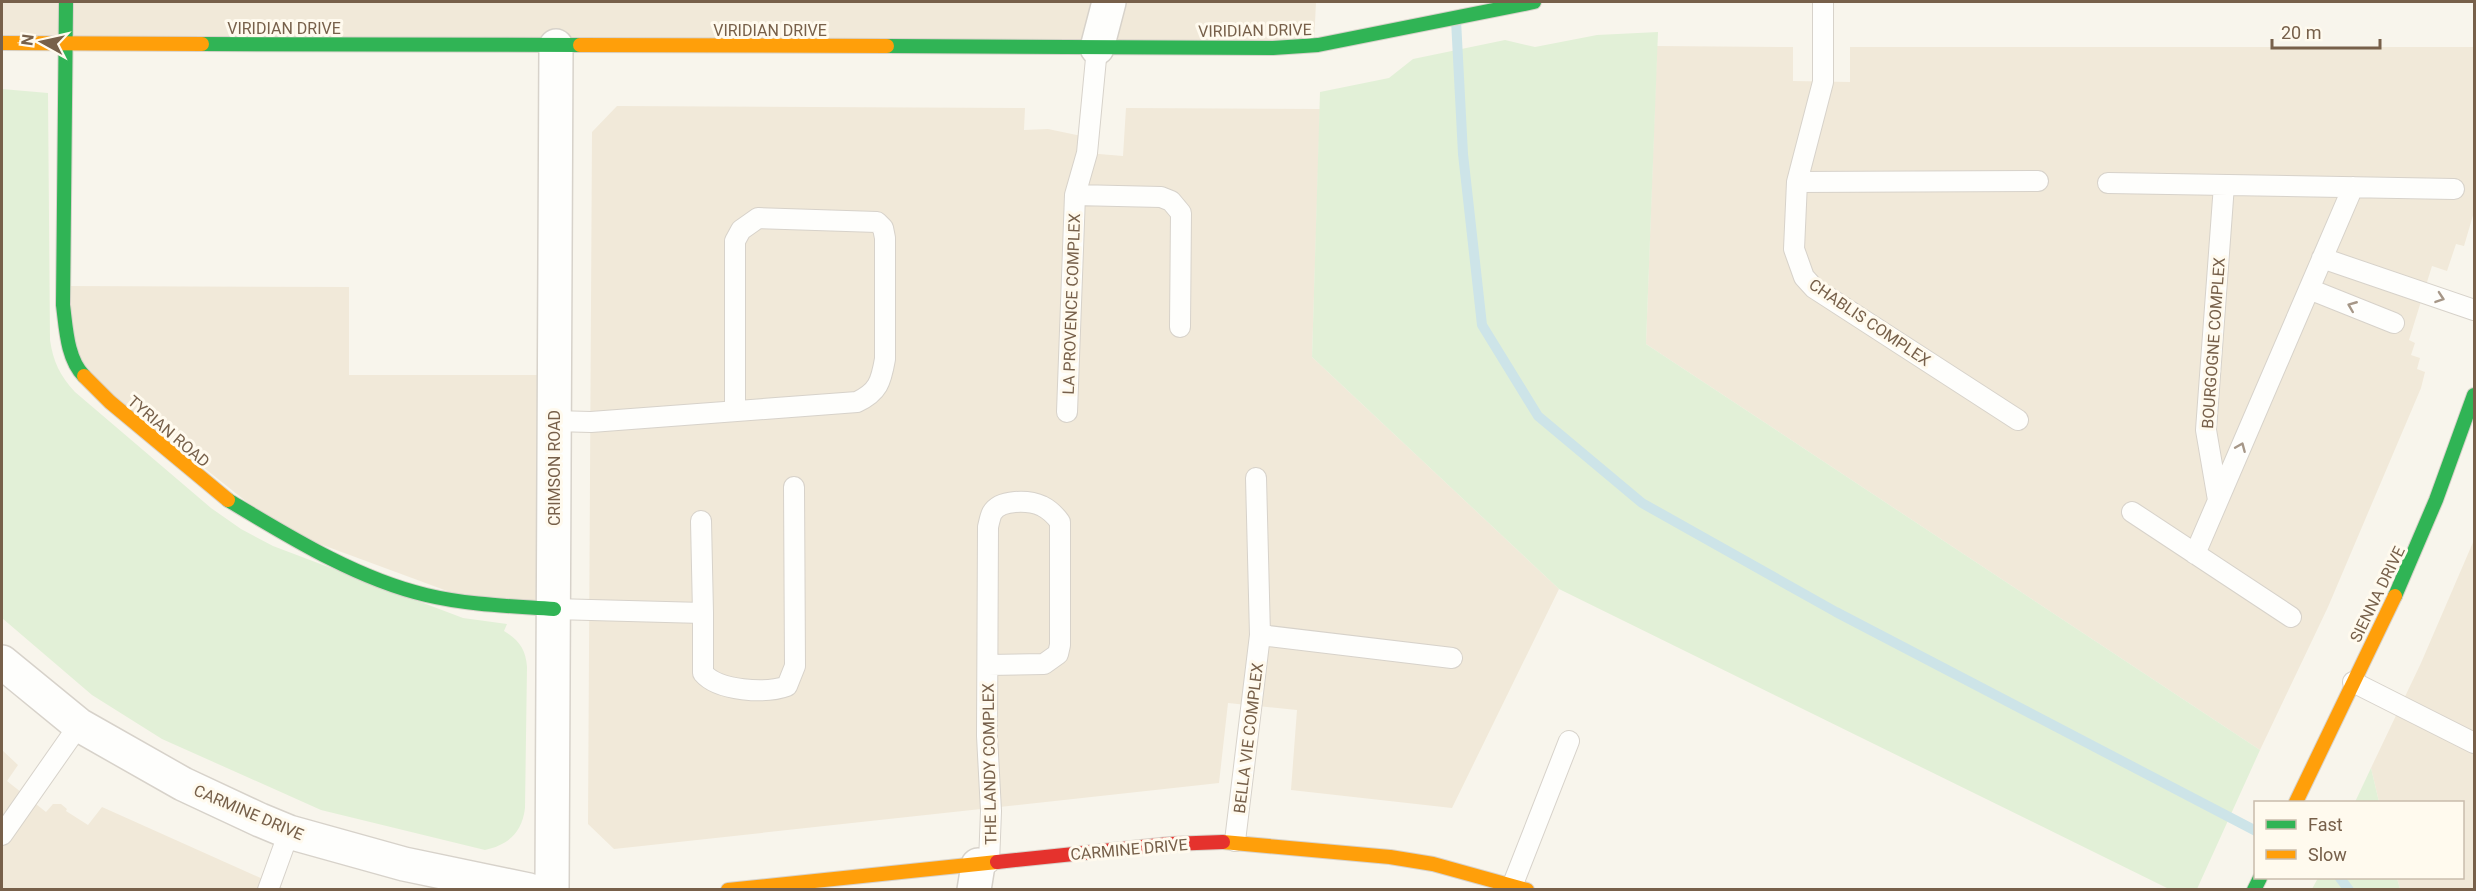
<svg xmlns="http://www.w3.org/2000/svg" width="2476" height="891" font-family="Roboto,sans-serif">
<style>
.residential{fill:#f1e9d9}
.green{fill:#e2f0d7}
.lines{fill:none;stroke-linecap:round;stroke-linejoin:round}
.stream{stroke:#cde4e8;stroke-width:10}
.lane-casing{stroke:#d7d2ca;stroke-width:22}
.street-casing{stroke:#d7d2ca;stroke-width:36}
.fast-casing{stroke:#d8d2ca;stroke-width:16}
.slow-casing{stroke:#d8d2ca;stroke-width:16}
.jam-casing{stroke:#d8d2ca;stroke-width:16}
.lane{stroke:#fefefc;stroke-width:20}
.street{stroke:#fefefc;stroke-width:33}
.fast{stroke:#30b455;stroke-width:14}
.slow{stroke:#ff9f0a;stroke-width:14}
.jam{stroke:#e5322d;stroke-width:14}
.oneway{stroke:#a69788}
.labels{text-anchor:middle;stroke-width:6;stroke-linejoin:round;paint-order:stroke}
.street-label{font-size:16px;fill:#77604a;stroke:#fffaee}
</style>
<rect width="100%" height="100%" fill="#f8f5ec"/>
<path class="residential" d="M2,2H1316L1314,44L2,41Z
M1657,46L1793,47V81L1850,82V47H2474V212L2464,246L2456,244L2447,271L2432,266L2409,340L2415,343L2411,355L2420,358L2417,369L2425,372L2421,388L2328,607L2260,750L1646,344Z
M617,106L1025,108L1024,130L1048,129L1091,138L1087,153L1123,156L1126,108L1320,109L1312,357L1559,589L1452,808L1291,790L1297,710L1228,703L1219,783L614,849L588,824L592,132Z
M65,286L349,287V375H553L552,607L477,602L282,530L81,370Z
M2474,540V889H2400L2397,878H2462V802H2379L2371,768L2421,663Z
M2,750L18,765L7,781L46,812L53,804H61L67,809L66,811L88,825L102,807L285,889H2Z"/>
<path class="green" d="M1658,32L1646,344L2260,750L2197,889H2169L1559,589L1312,357L1320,92L1389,78L1413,59L1505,40L1535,47L1597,35Z
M2,89L48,93L50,340C53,361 60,376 75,392L211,508L241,529L273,546L463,618L507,624L504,631C519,640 526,650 527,667L525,808C522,833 508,845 485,850L321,810L162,739L92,695L2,618Z
M2371,768L2379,802H2355Z
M2318,878H2397L2400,889H2312Z"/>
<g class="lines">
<path class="stream" d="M1456,20L1463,154L1482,325L1538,416L1642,503L1836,612L2256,831
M2340,878L2349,890"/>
<g class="lane-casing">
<path id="lane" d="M1823,2V82L1797,182L1794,249L1804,277L1814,288L2018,420
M1797,182L2038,181
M2108,183L2454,189
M1075,195L1161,197L1171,201L1181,213L1180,327
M2322,258L2474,310
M2309,289L2394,323
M1067,412L1075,195L1087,153L1097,48
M554,421L591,422L857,402C878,392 881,382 885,359V238L883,228L877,222L758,218L741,230L735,241V410
M2218,500L2206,430L2224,185
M2132,512L2291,617
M701,521L703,613
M2195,554L2353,187
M554,609L703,613V673C718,691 766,694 787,686L795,666L794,487
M1260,635L1452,658
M988,665L1044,664L1058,654L1060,645V522C1055,515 1050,510 1042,506C1029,500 1000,499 992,513C990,517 989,523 988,527L987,736L991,811L989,863
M2353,682L2474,743
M2,835L79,725
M1235,841L1260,635L1256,478
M1513,884L1569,741
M268,890L289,832"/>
</g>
<g class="street-casing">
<path id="street" d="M1097,48L1109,2
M2,662L79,725L183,784L260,820L289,832L404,864L529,890
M552,890L556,46
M974,890L978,865"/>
</g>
<g class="fast-casing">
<path id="fast" d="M66,2L63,305C66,328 67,359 84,376
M202,44L580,45
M887,46L1273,48L1318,45L1534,2
M228,500C288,536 357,579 426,595C468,605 511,606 554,609
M2395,596L2436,500L2474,395
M2254,890L2260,878"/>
</g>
<g class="slow-casing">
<path id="slow" d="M2,43L202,44
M580,45L887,46
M84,376L110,402L228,500
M2296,802L2395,596
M1223,842L1390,857L1433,864L1527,890
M728,890L997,862"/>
</g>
<g class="jam-casing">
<path id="jam" d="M997,862L1170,844L1223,842"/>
</g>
<use href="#lane" class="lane"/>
<use href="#street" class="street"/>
<use href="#fast" class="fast"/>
<use href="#slow" class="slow"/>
<use href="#jam" class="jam"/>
</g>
<defs><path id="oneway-chevron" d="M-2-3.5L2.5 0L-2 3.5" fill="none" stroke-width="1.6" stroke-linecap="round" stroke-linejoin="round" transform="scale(1.5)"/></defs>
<g class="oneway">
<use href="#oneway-chevron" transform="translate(2440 298) rotate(19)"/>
<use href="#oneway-chevron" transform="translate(2352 306) rotate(-158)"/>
<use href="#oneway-chevron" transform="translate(2241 447) rotate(-67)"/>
</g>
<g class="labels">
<g class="street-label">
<text x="284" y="34">VIRIDIAN DRIVE</text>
<text x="770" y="36">VIRIDIAN DRIVE</text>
<text transform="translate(1255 30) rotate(-1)" y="6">VIRIDIAN DRIVE</text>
<text transform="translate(1071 304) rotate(-88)" y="6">LA PROVENCE COMPLEX</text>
<text transform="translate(1870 322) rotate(34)" y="6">CHABLIS COMPLEX</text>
<text transform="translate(2213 343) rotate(-86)" y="6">BOURGOGNE COMPLEX</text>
<text transform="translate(169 431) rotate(40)" y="6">TYRIAN ROAD</text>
<text transform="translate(554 468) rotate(-90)" y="6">CRIMSON ROAD</text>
<text transform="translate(2377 594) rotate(-64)" y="6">SIENNA DRIVE</text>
<text transform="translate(1248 738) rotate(-83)" y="6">BELLA VIE COMPLEX</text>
<text transform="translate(989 764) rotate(-91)" y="6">THE LANDY COMPLEX</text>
<text transform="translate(249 812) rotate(23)" y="6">CARMINE DRIVE</text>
<text transform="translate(1129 849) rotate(-5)" y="6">CARMINE DRIVE</text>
</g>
</g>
<rect width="2476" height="891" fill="none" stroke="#77604a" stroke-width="6"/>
<rect x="2254" y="801" width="210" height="78" fill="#fffaee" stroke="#c9bcac" stroke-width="1.5"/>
<rect x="2266" y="820" width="30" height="9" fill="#30b455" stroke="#c9bcac" stroke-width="1.5"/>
<text x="2308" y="831" font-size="18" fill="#77604a">Fast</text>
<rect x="2266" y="850" width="30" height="9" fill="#ff9f0a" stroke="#c9bcac" stroke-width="1.5"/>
<text x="2308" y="861" font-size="18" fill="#77604a">Slow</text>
<g transform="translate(42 42) rotate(278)" stroke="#fffaee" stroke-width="4.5" paint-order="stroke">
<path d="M0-4.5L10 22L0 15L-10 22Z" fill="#77604a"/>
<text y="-9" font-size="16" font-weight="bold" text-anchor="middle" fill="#77604a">N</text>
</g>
<path d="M2272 39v9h108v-9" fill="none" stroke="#77604a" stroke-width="3"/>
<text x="2281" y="39" font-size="18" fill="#77604a" stroke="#fffaee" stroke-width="4.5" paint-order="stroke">20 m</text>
</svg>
